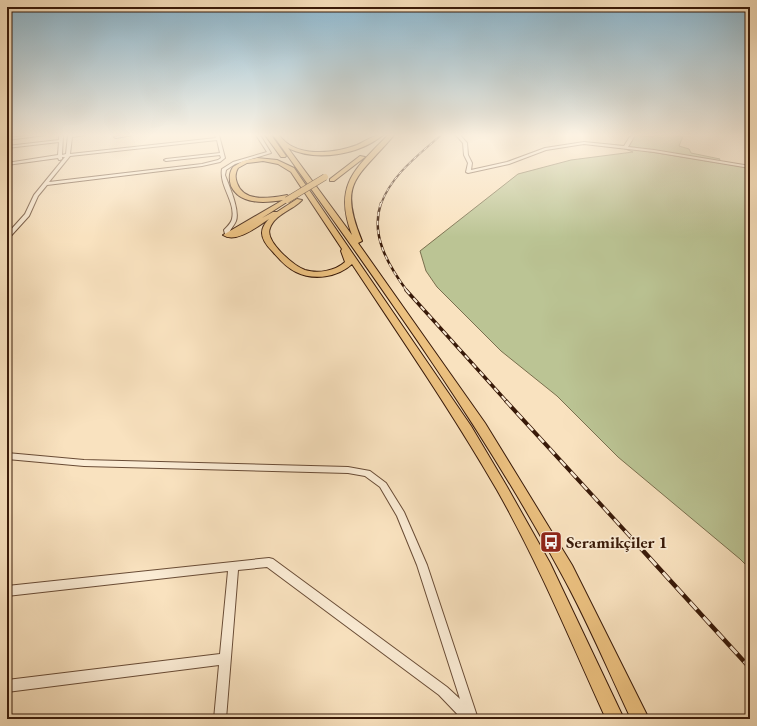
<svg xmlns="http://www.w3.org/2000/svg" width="757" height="726" font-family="'EB Garamond',serif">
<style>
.green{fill:#bbc494;stroke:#7a6f4e}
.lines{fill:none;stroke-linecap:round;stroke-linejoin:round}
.minor-casing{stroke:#694c36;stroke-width:2}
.highway-casing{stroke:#391a09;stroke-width:2}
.minor{fill:#fbecd5;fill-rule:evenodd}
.highway{fill:#ecc180;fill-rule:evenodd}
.rail-far4-casing{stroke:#391a09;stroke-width:2}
.rail-far3-casing{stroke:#391a09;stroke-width:2.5}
.rail-far2-casing{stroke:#391a09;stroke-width:3.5}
.rail-far1-casing{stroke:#391a09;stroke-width:4}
.rail-casing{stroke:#391a09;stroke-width:4.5}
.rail-far4{stroke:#fbecd5;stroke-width:1;stroke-dasharray:3.5;stroke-linecap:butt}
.rail-far3{stroke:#fbecd5;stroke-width:1.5;stroke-dasharray:4.5;stroke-linecap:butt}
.rail-far2{stroke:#fbecd5;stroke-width:2;stroke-dasharray:5.5;stroke-linecap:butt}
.rail-far1{stroke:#fbecd5;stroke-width:2.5;stroke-dasharray:8;stroke-linecap:butt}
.rail{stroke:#fbecd5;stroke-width:3;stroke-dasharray:10;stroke-linecap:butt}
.highway-bridge-casing{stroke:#391a09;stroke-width:7;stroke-linecap:butt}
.highway-bridge{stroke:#ecc180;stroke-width:6}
.labels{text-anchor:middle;stroke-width:3.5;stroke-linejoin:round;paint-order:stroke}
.near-poi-label{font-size:17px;font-weight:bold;fill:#391a09;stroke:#fbecd5;text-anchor:start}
</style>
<rect width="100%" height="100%" fill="#f9e2bf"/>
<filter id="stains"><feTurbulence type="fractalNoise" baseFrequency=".005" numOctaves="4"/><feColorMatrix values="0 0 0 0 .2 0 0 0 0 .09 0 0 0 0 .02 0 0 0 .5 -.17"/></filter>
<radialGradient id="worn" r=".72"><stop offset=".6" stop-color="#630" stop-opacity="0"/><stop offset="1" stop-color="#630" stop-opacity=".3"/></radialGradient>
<path class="green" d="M634,135L653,137L655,135L683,136L679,146L689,149L691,153L720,159L719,161L627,146Z
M620,147L750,168V569L740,559L618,457L557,396L501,351L437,287L426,271L420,251L518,174L571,160L633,152Z"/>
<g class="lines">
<g class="minor-casing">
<path id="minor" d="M34,135H46L7,140V138Z
M59,135H63L62,155L66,154L68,135H85L72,137L70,154L216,138L215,135H219L225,158L220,162L202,166L47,185L38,196L29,216L9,238L7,239V234L25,214L34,195L65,157H62V159L60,160H59L58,158L7,165V163L58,155L59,142L7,148V146L59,140ZM217,140L220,153L166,159L164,160L166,161L220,155L221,158L218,160L202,164L49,182L70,156Z
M123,135H133L116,138L114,137Z
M256,135H260L271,153L235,164L226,170L225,175C229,186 240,210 236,221C234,226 230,229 229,234H225L224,230C227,227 231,223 232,219C236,202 219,186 222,169L233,162L267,152Z
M456,135H460L467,143L468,155L472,163L471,170L507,162L545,148L584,142L624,146L631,135H635L628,147L654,150L750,166V168L654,152L584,144L546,150L509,164L468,173L466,172L468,163L464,155L463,143Z
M7,453L84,460L348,467L370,471L386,483L404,512L427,565L478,719H462L439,695L267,567L238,570L226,719H214L219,665L7,692V680L220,654L228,571L7,596V586L269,558L273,559L447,687L460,699L417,565L397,516L380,487L365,476L348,473L84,466L7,459Z"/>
</g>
<g class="highway-casing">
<path id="highway" d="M265,135H271L286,156L285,157H281Z
M273,135H279C295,158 333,154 357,145C366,141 373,135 383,135C359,155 316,162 288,148L352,235C333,185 355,169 388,135H394C358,178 337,181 362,241L358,243L485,423L520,480L572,565L649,719H631C608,670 587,620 561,573C478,419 374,278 273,135Z
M360,156L365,157L334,181H330V179Z
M257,158L277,160L294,168L471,426L506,485L550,563L624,719H606C571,642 539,564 497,490C452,412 401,338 352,264C338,277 314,281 296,272C287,268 279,259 273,252C268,247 262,240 262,233C262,228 265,223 269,219C258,226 236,244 223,235L283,200C265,203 240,205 231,186C229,179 229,173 233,167L243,161ZM263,161L278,164L291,172L342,249L341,251L345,262C335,271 318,274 305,270C294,266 264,241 270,228C275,214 293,210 302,200L297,199L277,212H273L262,218L290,200L289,198L290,197L287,195C270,198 244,203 237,183C235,178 235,173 238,168L247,163Z"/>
</g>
<use href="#minor" class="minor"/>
<use href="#highway" class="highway"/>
<g class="rail-far4-casing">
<path id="rail-far4" d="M381,204C392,174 419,155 441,135"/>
</g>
<g class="rail-far3-casing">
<path id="rail-far3" d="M381,203C370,235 388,265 407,291"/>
</g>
<g class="rail-far2-casing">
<path id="rail-far2" d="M406,290L507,402"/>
</g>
<g class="rail-far1-casing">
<path id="rail-far1" d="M506,401L637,544"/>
</g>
<g class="rail-casing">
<path id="rail" d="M636,543L750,668"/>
</g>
<use href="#rail-far4" class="rail-far4"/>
<use href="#rail-far3" class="rail-far3"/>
<use href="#rail-far2" class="rail-far2"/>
<use href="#rail-far1" class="rail-far1"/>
<use href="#rail" class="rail"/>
<g class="highway-bridge-casing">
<path id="highway-bridge" d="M287,200L325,177"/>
</g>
<use href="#highway-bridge" class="highway-bridge"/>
</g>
<linearGradient id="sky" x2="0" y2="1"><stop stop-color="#8ab8d2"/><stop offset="0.57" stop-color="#fcf2e2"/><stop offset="1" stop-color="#fcf2e2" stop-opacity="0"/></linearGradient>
<rect width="757" height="237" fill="url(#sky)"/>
<defs>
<g id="bus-square" transform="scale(1.15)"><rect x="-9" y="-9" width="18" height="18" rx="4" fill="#8f2418" stroke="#fbecd5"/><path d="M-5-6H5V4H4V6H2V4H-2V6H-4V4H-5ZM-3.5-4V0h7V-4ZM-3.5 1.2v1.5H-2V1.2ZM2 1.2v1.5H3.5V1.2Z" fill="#fff"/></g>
</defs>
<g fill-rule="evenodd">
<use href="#bus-square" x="551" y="542"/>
</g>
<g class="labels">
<g class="near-poi-label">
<text x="566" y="548">Seramikçiler 1</text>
</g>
</g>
<rect width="757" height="726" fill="none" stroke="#f9e2bf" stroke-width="24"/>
<rect x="8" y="8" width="741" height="710" fill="none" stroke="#391a09" stroke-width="2"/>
<rect x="12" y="12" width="733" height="702" fill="none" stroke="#391a09"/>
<rect width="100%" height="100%" filter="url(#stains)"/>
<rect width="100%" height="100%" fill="url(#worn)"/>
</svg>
